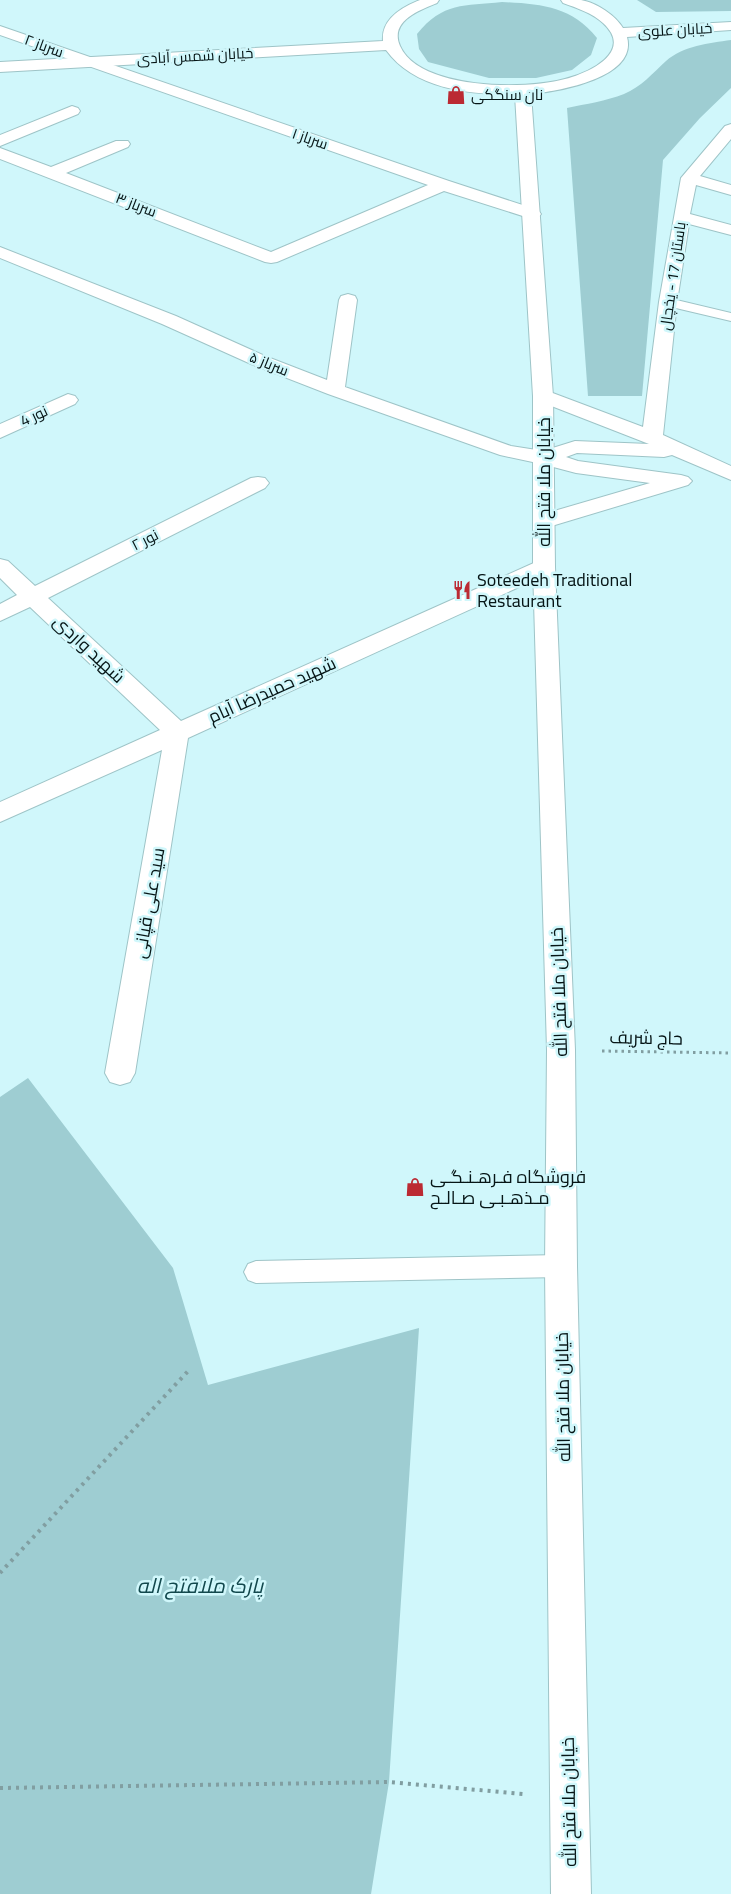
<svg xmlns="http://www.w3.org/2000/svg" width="731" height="1894" font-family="Georgia,Cairo,serif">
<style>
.green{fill:#9ecdd2}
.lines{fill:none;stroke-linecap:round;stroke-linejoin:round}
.lane-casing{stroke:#9ec4c7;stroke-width:2}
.street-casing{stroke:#9ec4c7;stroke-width:2}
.secondary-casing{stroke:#9ec4c7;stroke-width:2}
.path-far1{stroke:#819ea1;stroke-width:3;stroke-dasharray:2.5 4;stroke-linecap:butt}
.path{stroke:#819ea1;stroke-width:4;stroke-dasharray:3 5;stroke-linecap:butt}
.lane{fill:#fff;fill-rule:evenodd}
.street{fill:#fff;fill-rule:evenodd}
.secondary{fill:#fff;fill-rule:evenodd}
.labels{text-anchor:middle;stroke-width:5;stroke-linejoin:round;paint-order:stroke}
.far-street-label{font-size:15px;fill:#061516;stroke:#d0f7fb}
.far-poi-label{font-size:15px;fill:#061516;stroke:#d0f7fb;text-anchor:start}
.street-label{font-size:18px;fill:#061516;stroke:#d0f7fb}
.poi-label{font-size:18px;fill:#061516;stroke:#d0f7fb;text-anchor:start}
.near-park-label{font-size:21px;font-style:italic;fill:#12484d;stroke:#d0f7fb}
</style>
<rect width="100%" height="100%" fill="#d0f7fb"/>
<path class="green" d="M637,0H731V11L656,12Z
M502,2C541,4 571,6 597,38L591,55L572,70L536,78H489L428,62L419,49L417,34C443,2 464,6 502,2Z
M731,40V88L700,118L663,160L642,396H588L567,108C586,104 606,101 624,94C641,87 653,73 666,61C683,46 709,43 731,40Z
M28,1078L173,1268L208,1385L419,1328L389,1782L371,1894H0V1097Z"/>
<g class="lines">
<g class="lane-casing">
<path id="lane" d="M668,298L731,313V321L663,305L661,302L663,299Z
M561,1255L569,1259L573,1266L569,1273L561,1277L256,1283L248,1280L244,1272L248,1264L256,1261Z"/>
</g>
<g class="street-casing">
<path id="street" d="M0,26L449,181L538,210L541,214L538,218L532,219L444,191L277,262L271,263L265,262L0,159V148L51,167L116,141H128L130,144L128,147L66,173L271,252L428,185L0,35Z
M72,106L78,108L80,111L78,114L0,146V135Z
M731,124V139L700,176L731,185V195L696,185L690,214L731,225V235L689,224L677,302L663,435L731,466V480L672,455L664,457L577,453L566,457L578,461L681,475L688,477L692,481L688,485L545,528L537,526L534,521L537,516L650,483L576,473L542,464L500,455L328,394L251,364L162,324L0,258V247L176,316L265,356L327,380L339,300L341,296L348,294L355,296L357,300L345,387L511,446L543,451L575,441L649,444L536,400L533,396L536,392L543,390L550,392L643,427L659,302L681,178L725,126Z
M68,394L75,396L78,400L75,404L0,438V424Z
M258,477L265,478L269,483L265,488L48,598L181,721L536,562L544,560L552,562L555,567L552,572L188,738L135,1073L130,1082L120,1085L110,1082L105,1073L162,750L0,822V802L160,730L30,607L0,621V604L17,595L0,578V559L8,561L35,586L251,478Z"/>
</g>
<g class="secondary-casing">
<path id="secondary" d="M420,0H439L437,3C420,10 389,21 400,46C419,90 526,90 565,79C588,73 635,52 603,23C592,13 577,8 563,3L561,0C567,0 574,0 581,0C597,3 615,15 623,28L731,22V30L627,37C638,78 559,91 531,94L553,396L555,567L575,1050L577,1266L591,1894H551L545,1266L547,1050L533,567V396L515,95C470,94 415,90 386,50L0,72V62L383,41C381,19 402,7 420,0Z"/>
</g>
<path class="path-far1" d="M602,1051L731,1053"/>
<path class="path" d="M0,1573L190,1369
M0,1788L389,1782L523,1794"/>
<use href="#lane" class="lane"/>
<use href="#street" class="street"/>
<use href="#secondary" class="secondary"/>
</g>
<defs>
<g id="shop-bare" transform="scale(1.5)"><path d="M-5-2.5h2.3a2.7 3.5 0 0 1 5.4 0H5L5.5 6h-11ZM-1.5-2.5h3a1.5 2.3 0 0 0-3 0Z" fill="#bb2a33" stroke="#d0f7fb" stroke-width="2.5" paint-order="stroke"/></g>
<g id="restaurant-bare" transform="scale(1.5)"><path d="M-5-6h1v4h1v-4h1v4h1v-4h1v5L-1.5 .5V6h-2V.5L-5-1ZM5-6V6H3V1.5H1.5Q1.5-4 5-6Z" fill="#bb2a33" stroke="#d0f7fb" stroke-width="2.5" paint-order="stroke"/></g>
</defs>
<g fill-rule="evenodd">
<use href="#shop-bare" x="456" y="95"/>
<use href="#restaurant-bare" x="462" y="590"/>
<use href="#shop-bare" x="415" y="1187"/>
</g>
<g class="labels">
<g class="far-street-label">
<text transform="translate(675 30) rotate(-3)" y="5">خیابان علوی</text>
<text transform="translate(44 46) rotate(20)" y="5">سرباز ۲</text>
<text transform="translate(195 56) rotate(-3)" y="5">خیابان شمس آبادی</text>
<text transform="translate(310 139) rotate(19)" y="5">سرباز ۱</text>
<text transform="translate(136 205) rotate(21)" y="5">سرباز ۳</text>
<text transform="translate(673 276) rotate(-82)" y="5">باستان 17 - یخچال</text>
<text transform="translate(269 364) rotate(22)" y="5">سرباز ۵</text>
<text transform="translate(34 416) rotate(-25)" y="5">نور 4</text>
<text transform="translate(145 540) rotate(-27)" y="5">نور ۲</text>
</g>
<g class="far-poi-label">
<text x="471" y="100">نان سنگکی</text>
</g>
<g class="street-label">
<text transform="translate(544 482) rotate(-90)" y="6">خیابان ملا فتح الله</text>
<text transform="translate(89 649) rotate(43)" y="6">شهید واردی</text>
<text transform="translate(272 690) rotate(-24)" y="6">شهید حمیدرضا آبام</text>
<text transform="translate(149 903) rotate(-80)" y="6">سید علی قپانی</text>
<text transform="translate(559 992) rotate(-92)" y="6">خیابان ملا فتح الله</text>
<text transform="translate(646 1038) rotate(1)" y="6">حاج شریف</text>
<text transform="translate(563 1397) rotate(-91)" y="6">خیابان ملا فتح الله</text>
<text transform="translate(569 1802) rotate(-91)" y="6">خیابان ملا فتح الله</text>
</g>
<g class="poi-label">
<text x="477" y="586">Soteedeh Traditional<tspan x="477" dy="21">Restaurant</tspan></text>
<text x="430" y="1183">فروشگاه فـرهـنـگـی<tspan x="430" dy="21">مـذهـبـی صـالـح</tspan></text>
</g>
<g class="near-park-label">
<text x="200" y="1593">پارک ملافتح اله</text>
</g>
</g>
</svg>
